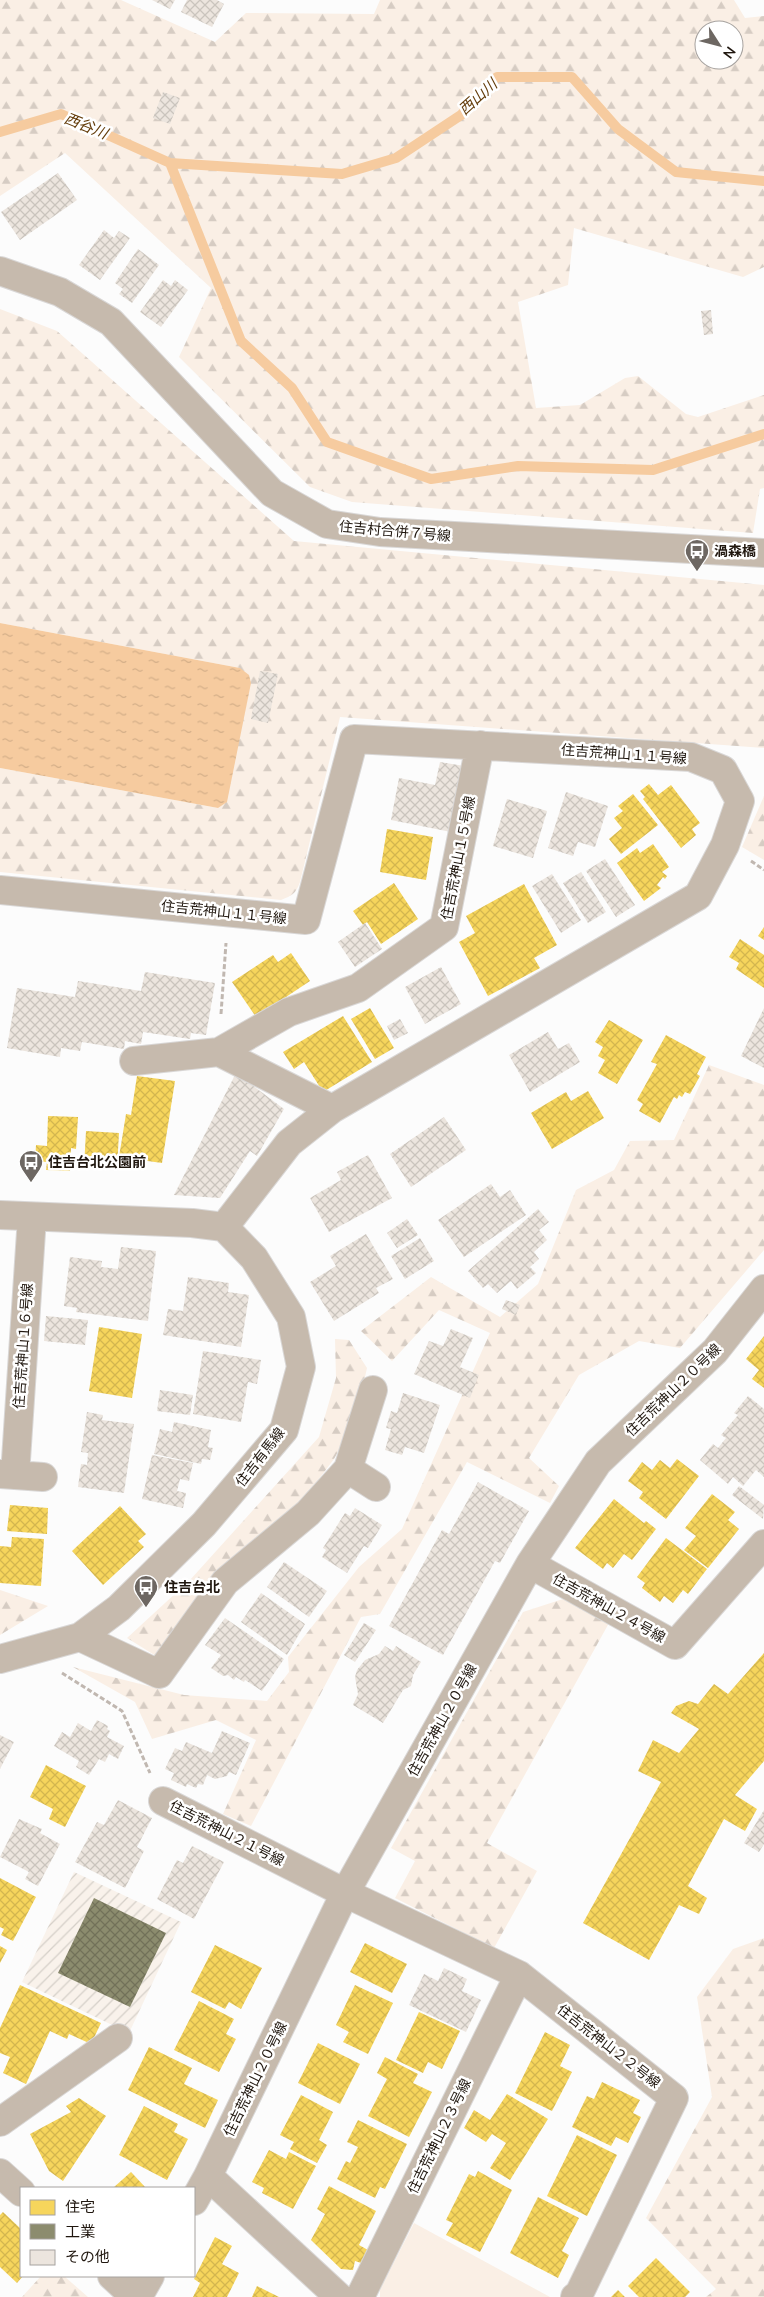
<svg xmlns="http://www.w3.org/2000/svg" width="764" height="2297" font-family="'Nunito Sans','Noto Sans JP',sans-serif">
<style>
.industrial{fill:url(#industrial-furrows)}
.forest{fill:url(#forest-firs);fill-rule:evenodd}
.park{fill:#faefe5}
.water{fill:url(#water-ripples)}
.homes{fill:url(#homes-cross-hatch)}
.industry{fill:url(#industry-cross-hatch)}
.lines{fill:none;stroke-linecap:round;stroke-linejoin:round}
.stream{stroke:#f6cb9f;stroke-width:10}
.building{fill:url(#building-cross-hatch)}
.minor-casing{stroke:#d9d7d6;stroke-width:30}
.path{stroke:#c0b7b0;stroke-width:3;stroke-dasharray:5 2.5;stroke-linecap:butt}
.minor{stroke:#c6baad;stroke-width:28}
.labels{text-anchor:middle;stroke-width:5;stroke-linejoin:round;paint-order:stroke}
.street-label{font-size:14px;fill:#20170f;stroke:#fff}
.poi-label{font-size:14px;font-weight:bold;fill:#20170f;stroke:#fff;text-anchor:start}
.water-label{font-size:15px;font-style:italic;fill:#643d0b;stroke:#fff}
</style>
<defs>
<pattern id="industrial-furrows" width="10" height="10" patternUnits="userSpaceOnUse" patternTransform="scale(1.25)"><rect width="10" height="10" fill="#f9f2eb"/><path d="M-1 1l2-2M0 10L10 0M9 11l2-2" fill="none" stroke="#d5cfc8"/></pattern>
<pattern id="forest-firs" width="22" height="20" patternUnits="userSpaceOnUse" patternTransform="scale(1.25)"><rect width="22" height="20" fill="#faefe5"/><path d="M5 1l3.5 6h-7zM16 11l3.5 6h-7z" fill="#d6ccc3"/></pattern>
<pattern id="water-ripples" width="26" height="14" patternUnits="userSpaceOnUse" patternTransform="scale(1.25)"><rect width="26" height="14" fill="#f6cb9f"/><path d="M2 4q2-2 4 0t4 0M15 11q2-2 4 0t4 0" fill="none" stroke="#d3ae88"/></pattern>
<pattern id="homes-cross-hatch" width="8" height="8" patternUnits="userSpaceOnUse" patternTransform="scale(1.25)"><rect width="8" height="8" fill="#f6d55c"/><path d="M0 0l8 8M0 8l8-8" fill="none" stroke="#d3b64f"/></pattern>
<pattern id="industry-cross-hatch" width="8" height="8" patternUnits="userSpaceOnUse" patternTransform="scale(1.25)"><rect width="8" height="8" fill="#8c8c6e"/><path d="M0 0l8 8M0 8l8-8" fill="none" stroke="#727159"/></pattern>
<pattern id="building-cross-hatch" width="8" height="8" patternUnits="userSpaceOnUse" patternTransform="scale(1.25)"><rect width="8" height="8" fill="#ece5de"/><path d="M0 0l8 8M0 8l8-8" fill="none" stroke="#cac4bd"/></pattern>
</defs>
<rect width="100%" height="100%" fill="#fcfcfc"/>
<path class="industrial" d="M74,1872L181,1922L129,2033L22,1982Z"/>
<path class="forest" d="M0,0H121L215,42L246,13L374,14L380,0H734L745,18L764,16V267L743,277L574,228L568,285L518,302L536,408L580,405L625,378L638,376L686,414L698,417L764,395V488L760,489L753,533L352,502L310,487L179,357L211,288L65,153L0,196ZM704,30H734V60H704Z
M0,309L57,331L294,541L764,585V748L340,717L300,882C296,894 291,896 281,900L0,872V768L218,808L240,668L0,623Z
M764,796V860L742,847Z
M709,1065L764,1085V1250L680,1348L639,1341L579,1375L529,1458L559,1486L550,1503L467,1462L380,1614L361,1617L251,1826L223,1814L256,1740L216,1720L152,1739L135,1702L73,1667L184,1695L267,1701L289,1672L288,1657L359,1567L402,1529L490,1333L439,1310L392,1361L361,1331L431,1277L500,1317L538,1284L576,1190L614,1170L630,1141L674,1140Z
M335,1339L349,1340L367,1368L355,1421L334,1459L300,1504L156,1656L127,1638L190,1580L319,1437L336,1378Z
M0,1590L48,1606L0,1635Z
M563,1599L609,1623L487,1843L537,1871L494,1948L395,1898L415,1861L391,1848L523,1612Z
M764,1938V2297H706L716,2289L646,2218L712,2097L697,1997L733,1949Z
M41,2276H64L88,2297H22Z"/>
<path class="park" d="M414,2223L550,2297H380V2290Z"/>
<path class="water" d="M0,623L240,668L249,675L251,683L227,802L218,808L0,768Z"/>
<path class="homes" d="M649,784L658,795L671,785L700,823L692,829L696,835L681,848L643,799L645,797L640,791Z
M633,794L658,825L621,854L609,839L622,828L614,818L623,811L618,806Z
M387,829L433,837L426,880L380,872Z
M653,844L669,867L662,872L667,876L665,879L663,877L657,885L661,888L644,901L617,863L637,848L640,853Z
M394,883L418,919L381,944L367,922L363,925L353,911Z
M524,884L557,945L534,958L540,968L488,996L459,942L475,933L466,916Z
M764,927V940L758,936Z
M740,939L764,955V988L736,969L739,963L729,957Z
M291,953L310,981L256,1017L232,982L273,955L278,962Z
M370,1008L394,1048L375,1059L351,1019Z
M343,1016L372,1062L323,1092L304,1062L294,1069L283,1052Z
M609,1020L643,1040L617,1084L598,1073L605,1060L598,1056L603,1047L595,1042Z
M666,1035L706,1057L697,1074L700,1076L690,1094L685,1092L682,1097L679,1095L677,1099L674,1097L660,1123L639,1111L643,1104L637,1100L657,1064L651,1062Z
M137,1076L175,1081L162,1163L119,1157L126,1114L131,1115Z
M588,1091L604,1118L552,1149L531,1113L566,1092L571,1101Z
M48,1116L78,1117L76,1149L71,1148L70,1171L46,1170L47,1162L35,1161L36,1145L47,1146Z
M86,1131L119,1133L117,1168L84,1167Z
M99,1327L142,1334L132,1398L89,1391Z
M764,1336V1388L752,1379L759,1370L746,1359Z
M677,1459L699,1476L666,1519L639,1498L643,1492L628,1481L642,1462L652,1470L660,1460L670,1468Z
M712,1494L735,1512L728,1520L739,1529L708,1568L684,1550L696,1536L685,1528Z
M614,1499L644,1523L646,1521L656,1529L632,1560L624,1554L613,1568L607,1563L603,1569L575,1548Z
M10,1505L48,1508L47,1534L7,1531Z
M120,1506L146,1534L138,1541L144,1547L103,1585L72,1551Z
M12,1537L44,1539L41,1586L0,1583V1546L11,1547Z
M666,1538L707,1569L688,1594L683,1590L673,1603L664,1596L660,1602L642,1588L645,1583L637,1577Z
M764,1653V1761L735,1795L757,1809L745,1831L724,1819L688,1886L707,1898L699,1914L679,1905L649,1960L583,1923L661,1782L638,1771L653,1740L679,1753L699,1729L671,1713L676,1706L689,1701L698,1704L714,1684L728,1694Z
M46,1765L86,1786L65,1827L49,1819L53,1809L30,1797Z
M0,1878L36,1897L13,1941L1,1935L4,1929L0,1927Z
M365,1943L407,1964L392,1993L350,1972Z
M215,1945L262,1968L241,2009L229,2002L225,2009L191,1992Z
M0,1946L7,1950L0,1963Z
M20,1985L101,2023L91,2044L69,2034L67,2039L50,2031L26,2084L3,2073L10,2057L0,2053V2028Z
M355,1985L393,2003L368,2054L343,2042L349,2032L336,2025Z
M199,2001L234,2019L226,2034L236,2039L219,2072L174,2050Z
M419,2012L460,2031L442,2069L428,2062L423,2073L396,2060Z
M545,2032L570,2045L560,2066L572,2072L552,2111L515,2093Z
M318,2043L360,2064L340,2104L298,2083Z
M149,2047L192,2068L184,2084L218,2100L205,2128L128,2090Z
M385,2057L418,2074L413,2083L432,2092L409,2137L368,2116L387,2079L377,2073Z
M602,2082L640,2100L633,2113L641,2117L628,2143L616,2137L611,2146L572,2127L587,2096L594,2099Z
M507,2094L548,2119L510,2180L490,2168L506,2143L492,2134L486,2142L464,2128L474,2110L490,2120Z
M301,2095L333,2112L319,2140L327,2145L317,2163L290,2149L294,2142L280,2135Z
M79,2098L106,2116L63,2181L49,2171L30,2134L71,2112L66,2106Z
M144,2106L178,2124L174,2132L188,2139L167,2180L119,2155Z
M358,2120L407,2144L385,2189L380,2187L375,2198L337,2179L346,2161L350,2163L358,2147L347,2142Z
M577,2135L617,2155L587,2216L547,2196Z
M269,2150L286,2159L289,2152L316,2166L293,2209L262,2193L264,2188L252,2182Z
M478,2171L512,2190L480,2252L446,2235L453,2223L446,2220L469,2174L475,2177Z
M131,2172L146,2188H113Z
M329,2186L376,2211L359,2245L368,2250L361,2263L355,2261L353,2270L341,2269L311,2240L325,2214L317,2209Z
M538,2197L579,2218L562,2251L569,2255L558,2278L510,2253Z
M3,2212L21,2229V2276H23L17,2283L0,2267V2215Z
M215,2237L232,2246L222,2264L239,2273L227,2297H193L200,2283L194,2279Z
M656,2258L690,2292L685,2297H639L628,2286Z
M257,2286L279,2297H252Z
M618,2290L625,2297H611Z"/>
<path class="industry" d="M94,1898L166,1933L130,2007L58,1973Z"/>
<g class="lines">
<path class="stream" d="M0,132L61,114L170,163L342,174L396,158L461,115L497,77H572L618,129L676,172L764,181
M170,163L241,341L292,388L327,442L431,479L518,466L653,470L764,434"/>
</g>
<path class="building" d="M152,0H175L170,9Z
M187,0H217L224,4L212,27L181,12Z
M163,92L180,98L170,124L153,118Z
M58,173L77,200L20,240L1,212Z
M104,230L114,238L119,231L130,238L100,280L79,265Z
M138,249L159,265L132,303L119,294L123,289L115,283Z
M163,280L171,286L175,280L188,290L161,327L140,312Z
M711,310L713,334L704,335L701,311Z
M260,671L278,674L268,723L251,719Z
M440,762L464,766L451,832L391,820L399,778L435,785Z
M566,792L608,806L595,847L578,842L573,856L548,848Z
M507,799L547,811L533,858L493,846Z
M605,859L635,905L616,917L586,871Z
M581,872L606,912L588,923L563,883Z
M552,874L581,920L561,933L532,886Z
M365,923L382,949L355,967L338,942Z
M441,967L461,1004L425,1024L405,987Z
M145,972L215,983L206,1035L191,1033L190,1039L143,1032L141,1044L125,1041L124,1049L82,1042L80,1051L61,1048L60,1057L7,1048L17,988L75,997L78,981L141,991Z
M764,1008V1068L741,1056Z
M400,1019L408,1033L394,1040L387,1026Z
M548,1032L558,1049L569,1043L580,1062L530,1092L509,1055Z
M236,1073L284,1109L257,1156L250,1151L220,1198L174,1195Z
M444,1117L466,1150L411,1187L390,1154Z
M368,1155L392,1198L329,1232L310,1198L341,1180L337,1172Z
M491,1184L500,1197L510,1190L526,1215L464,1257L438,1220Z
M538,1209L549,1222L539,1230L547,1240L534,1252L539,1259L530,1267L536,1273L517,1289L511,1281L497,1293L488,1284L483,1288L468,1271Z
M407,1219L418,1235L397,1248L387,1233Z
M366,1234L393,1279L376,1288L379,1293L334,1321L310,1282L336,1266L330,1256Z
M420,1238L434,1261L405,1279L391,1256Z
M121,1247L156,1251L148,1321L76,1312L77,1308L64,1306L70,1257L102,1261L101,1267L118,1269Z
M188,1277L229,1283L228,1292L249,1295L241,1347L163,1335L168,1309L183,1311Z
M506,1300L520,1305L516,1315L502,1309Z
M46,1316L88,1320L85,1345L44,1341Z
M451,1329L473,1338L460,1367L479,1375L470,1398L414,1374L429,1341L443,1346Z
M203,1351L261,1360L257,1384L248,1382L241,1422L193,1414Z
M160,1390L193,1395L190,1415L157,1411Z
M403,1393L440,1405L424,1453L405,1447L402,1455L385,1450L391,1429L386,1428L391,1411L397,1413Z
M748,1396L764,1409V1477L756,1470L743,1486L733,1477L728,1484L700,1460L713,1444L718,1448L726,1438L721,1435L738,1415L734,1413Z
M87,1412L103,1415L102,1420L134,1424L124,1493L78,1487L81,1464L87,1465L88,1453L81,1452Z
M174,1422L211,1430L208,1447L213,1448L210,1460L202,1459L201,1464L154,1454L160,1429L172,1432Z
M152,1455L193,1463L189,1481L180,1479L177,1491L186,1493L183,1508L142,1499Z
M478,1482L529,1511L500,1563L495,1561L443,1655L389,1626L442,1530L449,1534Z
M739,1486L764,1505L763,1519L732,1495Z
M355,1508L382,1525L368,1548L364,1546L347,1573L322,1557L326,1550L323,1548L345,1513L350,1516Z
M284,1562L327,1591L309,1617L267,1587Z
M261,1593L305,1624L287,1655L241,1622Z
M225,1618L284,1659L262,1691L245,1680L244,1682L236,1677L234,1680L228,1675L223,1676L211,1668L221,1655L205,1645Z
M364,1623L376,1630L355,1662L344,1655Z
M385,1646L393,1651L396,1646L421,1662L413,1675L411,1686L403,1690L383,1723L353,1705L358,1694L355,1677L357,1670L365,1660L379,1654Z
M97,1720L108,1726L107,1729L110,1731L107,1737L124,1746L118,1759L109,1754L105,1762L99,1759L89,1775L76,1767L79,1761L54,1746L62,1732L70,1737L78,1723L91,1731Z
M222,1731L250,1743L236,1775L229,1772L227,1776L215,1779L207,1775L203,1785L198,1784L196,1788L187,1784L186,1787L171,1780L174,1773L165,1769L175,1748L182,1751L186,1742L212,1753Z
M0,1735L14,1742L0,1769Z
M118,1800L152,1818L137,1847L144,1851L125,1888L75,1862L97,1822L104,1825Z
M764,1810V1844L759,1852L744,1843Z
M19,1819L42,1829L40,1833L60,1844L38,1886L25,1879L29,1872L0,1857Z
M192,1846L224,1862L194,1919L157,1899L177,1860L183,1863Z
M444,1968L467,1979L462,1991L481,2000L466,2032L409,2005L424,1974L438,1981Z"/>
<g class="lines">
<g class="minor-casing">
<path id="minor" d="M0,271L60,292L111,322L272,493L327,524L380,532L764,553
M0,890L306,920L354,739L691,757L723,770L740,801L725,845L698,896L332,1109L289,1143L224,1227
M219,1052L332,1109
M134,1061L219,1052L289,1012L358,988L444,927L480,745
M0,1215L192,1223L224,1227L254,1258L291,1317L301,1367L284,1430L204,1524L119,1608L80,1637L0,1659
M348,1469L376,1487
M0,1474L43,1477
M15,1475L32,1217
M530,1564L675,1645L764,1544
M80,1637L159,1674L225,1582L308,1513L348,1469L373,1390
M163,1801L345,1893L519,1975L674,2098L579,2294L575,2297
M0,2122L118,2038
M0,2173L21,2192
M208,2176L339,2297
M194,2201L208,2176L345,1893L530,1564L598,1462L715,1351L764,1289
M112,2276L135,2297
M138,2297L150,2276
M360,2297L519,1975"/>
</g>
<path class="path" d="M751,861L764,870
M221,1014L226,943
M62,1673L122,1711L150,1773"/>
<use href="#minor" class="minor"/>
</g>
<defs>
<g id="bus-pin" transform="scale(1.25)"><path d="M0 17L-7.5 6A9.5 9.5 0 1 1 7.5 6Z" fill="#6d6762" stroke="#fff"/><path d="M-5-6H5V4H4V6H2V4H-2V6H-4V4H-5ZM-3.5-4V0h7V-4ZM-3.5 1.2v1.5H-2V1.2ZM2 1.2v1.5H3.5V1.2Z" fill="#fff"/></g>
</defs>
<g fill-rule="evenodd">
<use href="#bus-pin" x="697" y="551"/>
<use href="#bus-pin" x="31" y="1162"/>
<use href="#bus-pin" x="146" y="1587"/>
</g>
<g class="labels">
<g class="street-label">
<text transform="translate(395 531) rotate(5)" y="5">住吉村合併７号線</text>
<text transform="translate(624 754) rotate(4)" y="5">住吉荒神山１１号線</text>
<text transform="translate(458 858) rotate(-79)" y="5">住吉荒神山１５号線</text>
<text transform="translate(224 912) rotate(6)" y="5">住吉荒神山１１号線</text>
<text transform="translate(23 1346) rotate(-86)" y="5">住吉荒神山１６号線</text>
<text transform="translate(673 1390) rotate(-44)" y="5">住吉荒神山２０号線</text>
<text transform="translate(260 1457) rotate(-52)" y="5">住吉有馬線</text>
<text transform="translate(609 1608) rotate(29)" y="5">住吉荒神山２４号線</text>
<text transform="translate(442 1720) rotate(-61)" y="5">住吉荒神山２０号線</text>
<text transform="translate(227 1833) rotate(27)" y="5">住吉荒神山２１号線</text>
<text transform="translate(609 2046) rotate(38)" y="5">住吉荒神山２２号線</text>
<text transform="translate(255 2079) rotate(-64)" y="5">住吉荒神山２０号線</text>
<text transform="translate(439 2136) rotate(-64)" y="5">住吉荒神山２３号線</text>
</g>
<g class="poi-label">
<text x="714" y="556">渦森橋</text>
<text x="48" y="1167">住吉台北公園前</text>
<text x="164" y="1592">住吉台北</text>
</g>
<g class="water-label">
<text transform="translate(478 97) rotate(-42)" y="5">西山川</text>
<text transform="translate(86 126) rotate(22)" y="5">西谷川</text>
</g>
</g>
<rect x="20" y="2187" width="175" height="90" fill="#ffffff" stroke="#a6a29f"/>
<rect x="30" y="2200" width="25" height="15" fill="#f6d55c" stroke="#a6a29f"/>
<text x="65" y="2212" font-size="15" fill="#20170f">住宅</text>
<rect x="30" y="2224" width="25" height="15" fill="#8c8c6e" stroke="#a6a29f"/>
<text x="65" y="2237" font-size="15" fill="#20170f">工業</text>
<rect x="30" y="2250" width="25" height="15" fill="#ece5de" stroke="#a6a29f"/>
<text x="65" y="2262" font-size="15" fill="#20170f">その他</text>
<g transform="translate(719 45) rotate(126)"><circle r="24" fill="#ffffff" stroke="#a6a29f"/>
<path d="M0-4L9 19L0 12L-9 19Z" fill="#6d6762"/>
<text y="-8" font-size="14" font-weight="bold" text-anchor="middle" fill="#20170f">N</text>
</g>
</svg>
